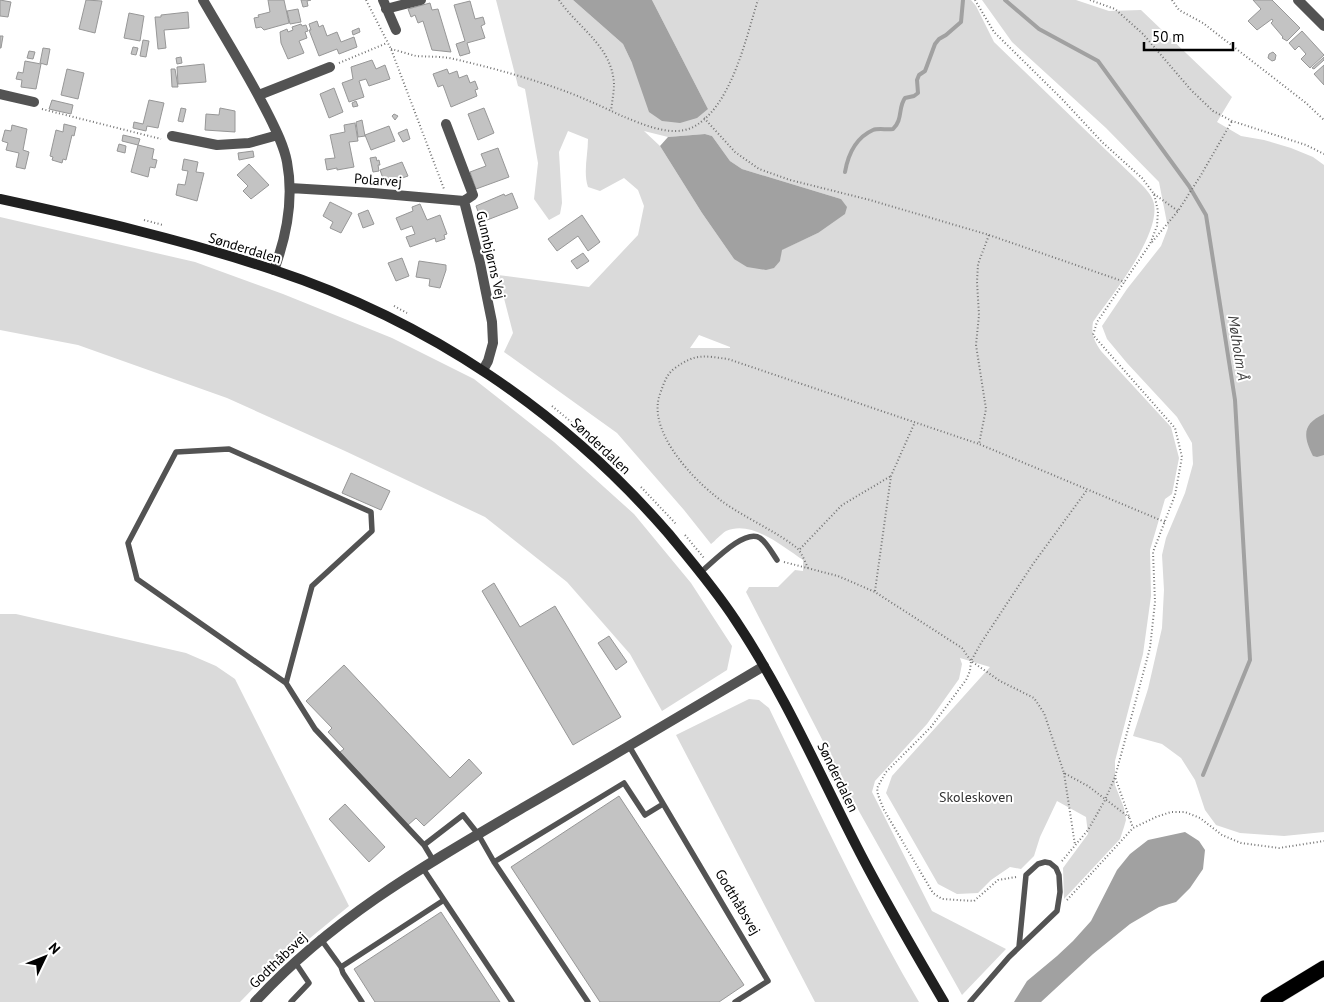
<svg xmlns="http://www.w3.org/2000/svg" width="1324" height="1002" font-family="'PT Sans',sans-serif">
<style>
.green{fill:#dadada;fill-rule:evenodd}
.water{fill:#a1a1a1}
.lines{fill:none;stroke-linecap:round;stroke-linejoin:round}
.stream{stroke:#a1a1a1;stroke-width:4}
.building{fill:#c3c3c3;stroke:#979797}
.highway-casing{stroke:#dbdbdb;stroke-width:16}
.path{stroke:#757575;stroke-width:2;stroke-dasharray:1 2.5;stroke-linecap:butt}
.lane{stroke:#535353;stroke-width:5.5}
.street{stroke:#535353;stroke-width:10}
.secondary{stroke:#202020;stroke-width:10}
.highway{stroke:#000;stroke-width:15}
.labels{text-anchor:middle;stroke-width:4;stroke-linejoin:round;paint-order:stroke}
.street-label{font-size:14px;fill:#000;stroke:#fff}
.park-label{font-size:14px;fill:#313131;stroke:#fff}
.water-label{font-size:15px;font-style:italic;fill:#424242;stroke:#fff}
</style>
<rect width="100%" height="100%" fill="#fff"/>
<path class="green" d="M496,0H573L623,44L632,63L708,109L652,0H971L976,6L994,42L1136,179C1143,186 1152,194 1154,204C1160,236 1112,295 1093,322C1091,334 1094,341 1101,351L1171,427L1179,458L1172,494L1165,499L1150,550L1151,596L1143,654L1115,761V785L1124,808L1126,820L1124,827L1120,839L1064,899L1063,868L1088,834L1086,817L1057,801L1040,837L1034,856L1021,869L1010,867L991,880L978,893L957,894L938,884L886,793L892,776L990,667L960,658L962,664L959,679L927,724L875,781L872,792L932,911L1006,949L962,995L860,813L746,592L749,587H778L795,570L803,571V560C782,546 752,520 726,531C721,534 715,541 711,544L684,510L617,433L504,352L513,333L498,275L589,287L638,235L644,206L638,190L624,178L600,191L588,187C583,172 588,155 588,139L568,131L559,152L562,203L560,214L549,220L534,199L538,163L525,89L518,86ZM644,131L668,137L705,134L712,136L730,161L742,169L841,199L818,233L781,250L780,261L734,259L702,213L660,146ZM699,335L730,347V348H690Z
M982,0H1076L1109,11L1141,10L1232,97L1217,122L1241,136L1264,140L1291,148L1313,157L1324,165V832L1284,836L1240,833L1216,825L1205,810L1195,780L1181,758L1162,744L1133,736L1148,689L1162,628L1164,590L1162,555L1166,538L1185,493L1193,464L1192,443L1177,417L1127,363L1107,339L1102,326L1127,289L1161,246L1168,228L1159,182L1106,128L1012,42Z
M0,217L195,262L283,294L392,338L474,379L554,442L634,514L691,583L732,646L727,670L662,711L630,654L567,582L485,517L345,451L227,398L78,345L0,330Z
M0,614H16L186,653L216,666L235,679L349,906L270,971L240,1002H0Z
M749,699L759,700L769,708C817,807 863,907 919,1002H815L676,735Z"/>
<path class="water" d="M573,0H652L708,109L697,118L680,123L662,121L649,112L632,63L623,44Z
M705,134L712,136L730,161L742,169L841,199L847,207L845,214L818,233L782,250L780,261L774,268L766,270L747,267L734,259L702,213L660,146L668,137Z
M1324,414V455L1317,457L1313,456C1303,436 1302,424 1324,414Z
M1185,832L1199,841L1205,850L1203,869L1190,888L1176,902L1159,907L1130,924L1093,954L1041,1002H1014L1027,981L1057,956L1073,941L1091,921L1117,870L1130,854L1148,840Z"/>
<g class="lines">
<path class="stream" d="M1005,0L1039,29L1098,61L1189,186L1206,215L1235,400L1250,660L1203,775
M845,172C848,155 855,138 873,130C878,128 887,130 893,129C903,120 898,107 905,98L914,96L918,93L917,80L919,75L925,71L935,44L939,39L946,35L961,22L963,0"/>
</g>
<path class="building" d="M0,0L11,2L8,17L0,16Z
M86,0L102,1L95,33L79,29Z
M268,0H284L289,23L264,30L261,27L256,28L254,18L259,17L258,15L270,12Z
M301,0H311L307,1L308,6L303,7Z
M1253,0H1272L1300,28L1287,41L1282,38L1283,37L1271,23L1273,21L1272,19L1257,30L1248,21L1261,9Z
M470,1L475,19L483,17L485,24L481,26L485,38L467,43L470,53L460,56L456,44L465,41L454,5Z
M430,3L432,10L438,9L451,52L432,50L423,21L418,23L415,15L411,17L408,9Z
M298,9L301,22L290,24L287,11Z
M188,12L189,28L164,30L166,48L158,49L155,17H161V15Z
M129,13L144,16L140,41L124,38Z
M317,21L319,27L323,25L327,36L337,32L341,42L354,37L357,47L339,54L337,49L319,56L309,30H311L309,24Z
M301,24L302,26L306,25L308,31L305,32L307,38L299,41L304,53L288,59L281,43L280,32L287,29L288,32L293,30L292,27Z
M359,28L360,32L353,35L352,31Z
M1302,31L1324,55L1310,68L1301,59L1306,54L1299,46L1295,50L1289,43Z
M0,36H3L1,48H0Z
M143,40L149,41L146,57L140,56Z
M133,47L138,48L136,55L131,54Z
M43,48L50,49L47,65L40,63Z
M29,51L35,52L33,59L27,58Z
M1273,52L1276,55L1275,60L1272,61L1268,58L1269,54Z
M181,57L182,63L177,64L176,58Z
M1324,57V60L1314,69L1312,68Z
M372,60L376,69L385,65L390,79L369,86L366,79L359,81L364,97L349,102L342,83L353,79L351,67Z
M25,61L41,64L36,89L21,87L22,80L16,79L18,72L23,73Z
M204,64L206,82L178,84L177,67Z
M1324,65V85L1314,74Z
M67,69L84,73L78,99L61,95Z
M171,69H175L178,87H172Z
M447,69L449,74L457,71L459,78L467,75L470,83L475,81L478,89L475,90L477,96L451,107L443,85L438,87L433,74Z
M334,88L343,112L329,118L320,94Z
M52,100L73,105L71,114L49,109Z
M149,100L164,103L158,128L147,126L146,131L133,128L134,122L143,124Z
M356,101L358,106L353,107L352,103Z
M181,108L186,109L183,122L178,121Z
M220,108L235,111V132L205,130L206,114L219,115Z
M484,108L494,133L478,140L468,114Z
M394,114L398,116L395,120L392,116Z
M362,120L365,136L358,137L356,122Z
M355,123L358,141L349,142L354,167L337,170V168L327,170L325,159L335,158L330,135L345,132L344,125Z
M64,124L76,127L74,136L72,135L66,160L63,159L62,163L52,160L53,157L50,156L56,130L63,132Z
M12,125L27,129L23,150L29,152L25,169L16,167L19,153L6,150L8,143L2,141L5,130L11,131Z
M389,126L395,141L371,150L365,135Z
M407,129L410,139L403,142L398,133Z
M123,135L140,139L138,145L122,141Z
M119,144L126,146L125,153L117,151Z
M138,145L154,149L152,159L157,160L155,168L150,167L148,177L131,172Z
M498,148L509,177L476,189L470,172L486,166L481,154Z
M253,151L254,157L239,160L238,153Z
M376,157L377,161L379,160L380,165H378L379,171L373,172L370,158Z
M184,159L198,162L196,172L204,173L197,201L176,195L178,184L185,185L188,171L182,170Z
M402,162L408,176L385,184L380,170Z
M249,164L269,185L251,199L243,191L248,186L237,175Z
M512,193L518,208L482,222L476,206L504,194L505,196Z
M330,202L352,213L341,233L330,228L333,222L323,216Z
M420,204L427,220L440,215L447,234L444,235L445,239L436,242L435,238L410,247L406,237L415,234L412,226L401,230L396,218L413,211L412,207Z
M368,210L374,224L363,228L358,214Z
M582,215L600,242L588,251L578,236L557,251L548,239Z
M583,253L589,261L577,269L571,261Z
M402,258L409,276L396,281L388,263Z
M419,261L446,265V270L440,288L429,286L430,279L416,277Z
M351,473L390,491L381,510L342,493Z
M494,583L520,627L555,606L621,717L573,745L482,591Z
M609,636L627,662L616,670L598,643Z
M344,665L450,778L469,759L482,773L424,826L416,818L408,825L340,752L344,749L328,732L332,728L306,701Z
M619,796L744,985L719,1002H600L511,867Z
M345,804L385,847L369,862L329,819Z
M441,912L500,1002H375L354,969Z"/>
<g class="lines">
<g class="highway-casing">
<path id="highway" d="M1268,1002L1324,968"/>
</g>
<path class="path" d="M366,0L391,49L444,189
M559,0C578,28 612,46 614,84C614,92 612,102 611,111
M975,0L994,32L1062,99L1102,142L1142,178L1154,194L1158,211L1157,226L1150,244L1097,322L1093,335L1175,428L1182,457L1175,495L1153,552L1155,602L1150,648L1115,777L1133,828
M1090,0L1115,9L1143,34L1191,90L1213,111L1232,121L1306,145L1324,154
M1172,0L1179,10L1203,23L1306,103L1324,120
M391,49C399,51 408,54 416,56C429,57 442,56 454,59C493,68 533,79 570,93C588,100 605,108 622,116C642,124 670,137 691,128C731,110 746,37 758,0
M339,63L387,43
M42,109L161,139
M704,118L735,152L759,169L790,180L870,200L989,235L978,264L977,282L979,315L976,345L986,409L979,444L1165,522
M1154,194L1178,211
M144,220L163,225
M989,235L1125,282
M1152,242L1178,211L1201,175L1232,121
M394,306L407,313
M552,406L587,435
M611,457L622,467
M641,487L677,525
M685,535L704,558
M800,549L842,505L891,476
M784,562L838,576L875,592L962,648L971,661L1000,681L1034,698L1044,713L1064,773L1088,786L1130,818
M808,568C805,562 802,553 797,548C772,528 739,516 714,495C689,475 647,429 660,394C664,383 666,375 675,368C696,353 704,356 728,359L979,444
M875,591L891,476L915,422
M1064,773L1075,845
M1062,861L1088,830L1105,800L1115,777
M1016,877L998,880L974,901L942,899L933,893L884,810L878,795L877,788L886,772L931,727L966,680L970,671L971,661L981,643L1033,564L1087,490
M1067,900L1133,828L1156,817L1171,812H1185L1200,818L1222,835L1241,843L1279,848L1324,841"/>
<path class="lane" d="M701,572C713,562 745,528 760,538C767,543 772,553 777,560
M286,683L312,586L372,531L371,512L229,449L176,452L128,543L137,579L286,683L315,729L424,845L433,860
M629,746L768,981L735,1002
M424,845L463,815L478,834L494,862L588,1002
M494,862L624,783L645,815L663,804
M422,867L512,1002
M320,938L341,967
M291,1002L309,983L295,962
M362,1002L343,973L341,967L444,900
M970,1002L1009,957L1057,911L1060,892L1059,875L1056,868L1050,863L1045,862L1038,864L1026,875L1019,947"/>
<path class="street" d="M203,0C225,38 249,76 269,116C276,130 284,146 287,162C294,199 287,235 274,270
M383,0L396,30
M1298,0L1324,26
M386,9L421,0
M0,94L34,102
M259,95L330,67
M446,124L473,195L464,201
M172,136L217,145L249,143L278,135
M290,188L373,193L464,201
M464,201L480,263L492,322L493,343L488,361L483,370
M255,1002C333,917 427,864 526,806C606,760 685,713 764,666"/>
<path class="secondary" d="M0,199C92,219 184,240 274,270C428,321 562,411 668,533C692,562 716,590 736,621C784,693 818,771 857,847C884,900 914,951 944,1002"/>
<use href="#highway" class="highway"/>
</g>
<g class="labels">
<g class="street-label">
<text transform="translate(378 180) rotate(4)" y="5">Polarvej</text>
<text transform="translate(245 248) rotate(17)" y="5">Sønderdalen</text>
<text transform="translate(491 255) rotate(77)" y="5">Gunnbjørns Vej</text>
<text transform="translate(601 446) rotate(43)" y="5">Sønderdalen</text>
<text transform="translate(838 777) rotate(64)" y="5">Sønderdalen</text>
<text transform="translate(738 902) rotate(59)" y="5">Godthåbsvej</text>
<text transform="translate(278 960) rotate(-44)" y="5">Godthåbsvej</text>
</g>
<g class="park-label">
<text x="976" y="802">Skoleskoven</text>
</g>
<g class="water-label">
<text transform="translate(1238 348) rotate(81)" y="5">Mølholm Å</text>
</g>
</g>
<g transform="translate(45 957) rotate(47)" stroke="#ffffff" stroke-width="4" paint-order="stroke">
<path d="M0-4L9 19L0 12L-9 19Z" fill="#000000"/>
<text y="-8" font-size="14" font-weight="bold" text-anchor="middle" fill="#000000">N</text>
</g>
<path d="M1144 42v8h89v-8" fill="none" stroke="#000000" stroke-width="2.5"/>
<text x="1152" y="42" font-size="15" fill="#000000" stroke="#ffffff" stroke-width="4" paint-order="stroke">50 m</text>
</svg>
